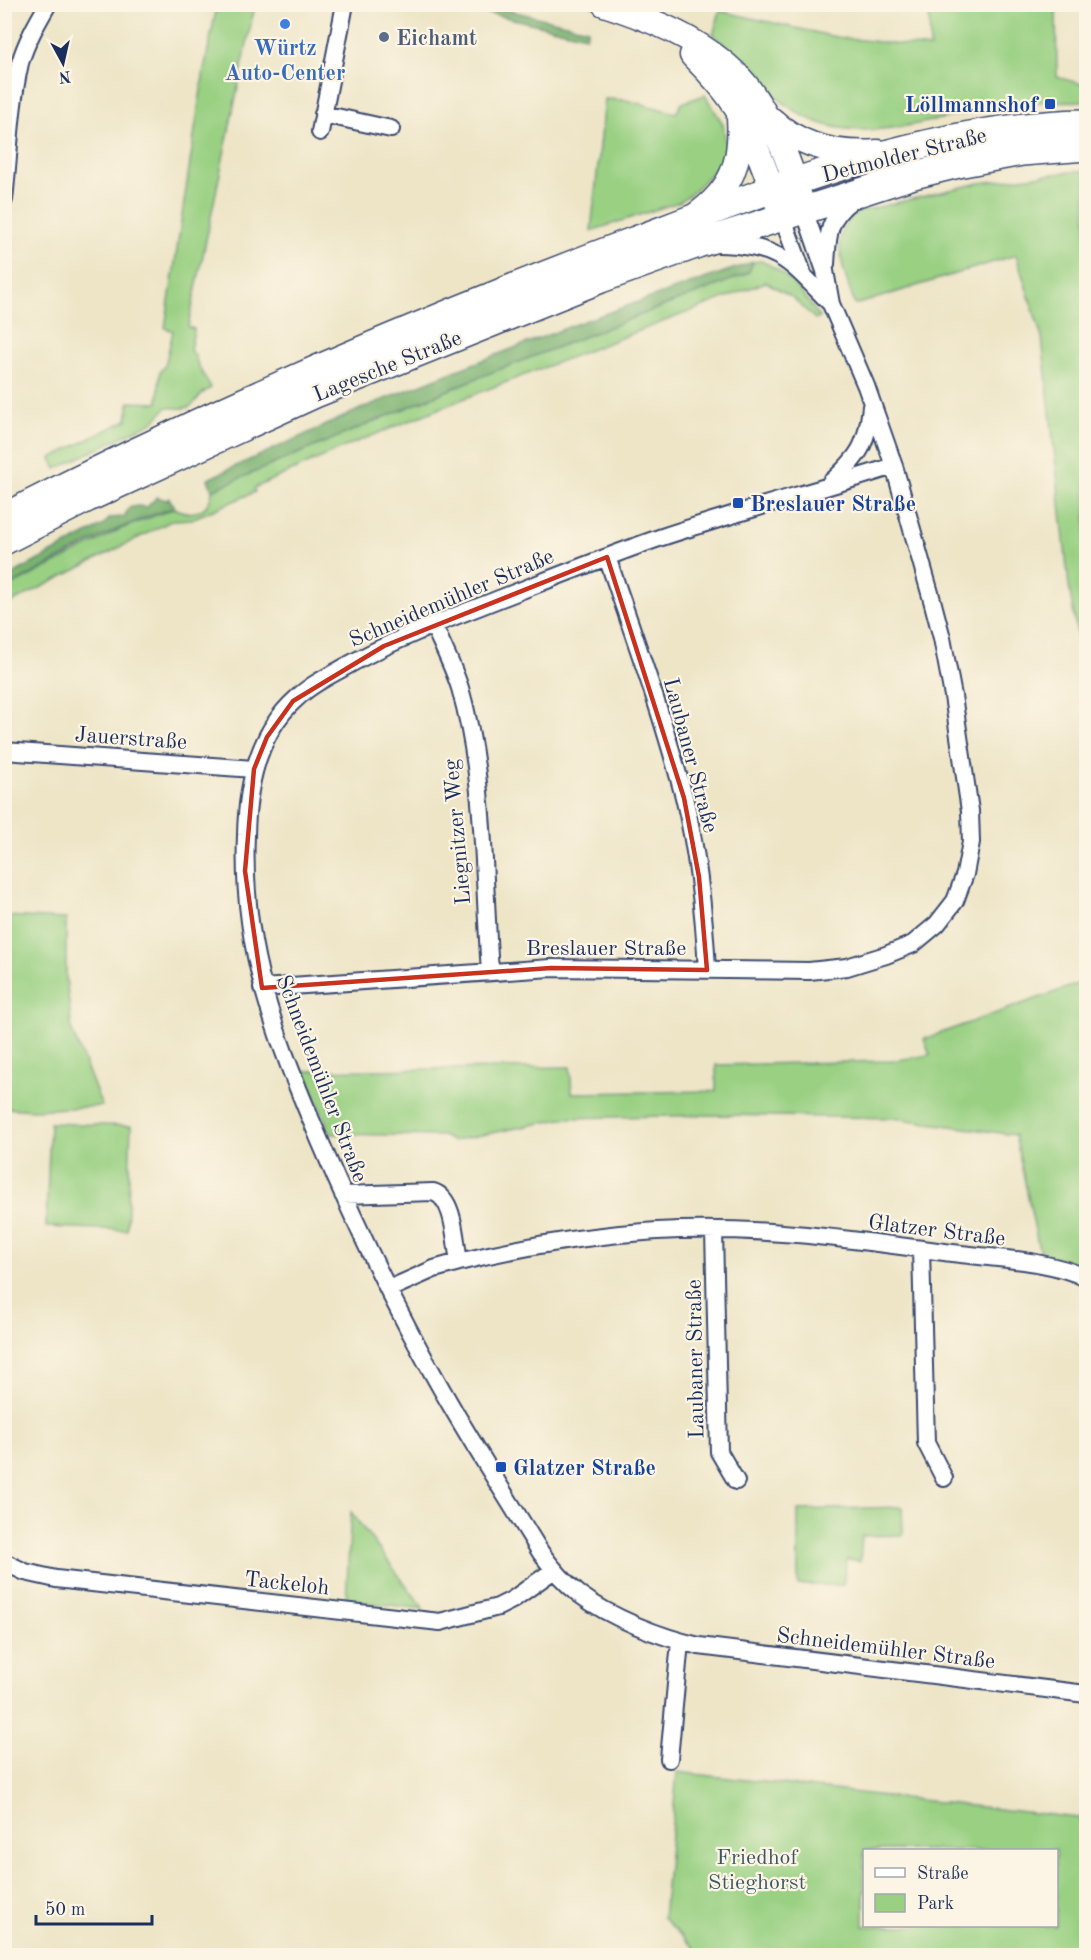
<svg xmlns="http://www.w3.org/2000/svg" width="1091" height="1960" font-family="'Old Standard TT',serif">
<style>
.green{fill:#99d082;stroke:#5a8070;stroke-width:1.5;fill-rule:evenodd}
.forest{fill:#7ab270;stroke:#4a7067;stroke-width:1.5}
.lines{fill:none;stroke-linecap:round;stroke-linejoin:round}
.minor-casing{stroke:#3b4a6e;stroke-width:20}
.secondary-casing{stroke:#3b4a6e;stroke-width:27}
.primary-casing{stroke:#3b4a6e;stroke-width:30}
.minor{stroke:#fff;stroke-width:16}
.secondary{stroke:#fff;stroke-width:24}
.primary{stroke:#fff;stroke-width:27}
.marked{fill:none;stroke:#c8321e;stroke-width:4.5;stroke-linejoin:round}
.shop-dot{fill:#3f7fe0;stroke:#fcf5e5;stroke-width:2}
.service-dot{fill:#5c6f8a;stroke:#fcf5e5;stroke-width:2}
.transit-dot{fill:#1a4fb4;stroke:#fcf5e5;stroke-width:2}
.labels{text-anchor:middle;stroke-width:4.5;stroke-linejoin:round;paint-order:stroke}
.service-label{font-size:22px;font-weight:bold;fill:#4e5e75;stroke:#fcf5e5;text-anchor:start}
.shop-label{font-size:22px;font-weight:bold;fill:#366cbe;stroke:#fcf5e5}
.transit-label{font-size:22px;font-weight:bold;fill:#164399;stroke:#fcf5e5;text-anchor:start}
.street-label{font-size:22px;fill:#1b2f5e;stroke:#fcf5e5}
.park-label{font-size:22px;fill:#3a5767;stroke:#fcf5e5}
</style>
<rect width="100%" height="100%" fill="#fcf5e5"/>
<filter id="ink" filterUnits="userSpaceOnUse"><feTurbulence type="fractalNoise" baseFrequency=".0167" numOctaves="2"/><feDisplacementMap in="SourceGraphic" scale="12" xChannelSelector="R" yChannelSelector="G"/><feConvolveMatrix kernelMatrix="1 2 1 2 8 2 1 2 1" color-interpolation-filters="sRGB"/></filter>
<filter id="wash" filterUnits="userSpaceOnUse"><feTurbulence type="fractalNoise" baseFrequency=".008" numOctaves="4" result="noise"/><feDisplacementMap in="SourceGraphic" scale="24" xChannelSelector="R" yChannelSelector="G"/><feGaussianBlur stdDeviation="1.35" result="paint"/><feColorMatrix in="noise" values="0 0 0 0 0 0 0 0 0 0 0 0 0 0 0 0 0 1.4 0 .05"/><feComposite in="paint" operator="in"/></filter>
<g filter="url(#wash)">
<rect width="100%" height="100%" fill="#eee5c7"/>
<path class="green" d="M217,5H255L188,327L194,329L190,350L195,355C197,367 206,378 211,388C189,398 202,413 167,407L153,422L56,469L51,458L127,420L129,402L158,403L160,372L165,366L173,331L165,328L204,70Z
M929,5H1056L1057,77L1086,85V101C1064,102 1040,101 1018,103C950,111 865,152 800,114C765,94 745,59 713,35L720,11L836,37L930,48Z
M705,95L723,124L726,148L722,162L692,193L679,202L591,231L605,99L626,100L676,113L682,103Z
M1086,170V689L1069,586L1042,338L1016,255L855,305C846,277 823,227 862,211L979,183Z
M761,261C789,272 803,294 820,318L815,319L792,297L766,282L478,393L349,445L254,488L255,492L192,519L173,520L5,606V589L121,529L175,508C192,518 211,511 212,490L477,378L744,275L749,272L753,262Z
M4,916L66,919V977L72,1031L102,1106L34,1110L5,1108Z
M1086,981V1267L1068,1260L1040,1254L1015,1135L893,1118L717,1115L566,1118L452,1141L443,1136L331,1134L305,1071L570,1067L572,1093L716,1091V1065L891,1061L930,1055L924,1039Z
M50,1123L131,1126L127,1230L46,1227Z
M902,1507L903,1535L862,1536L860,1561L847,1559L843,1585H798V1510Z
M351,1512L424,1609L346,1600Z
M677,1772L1086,1819V1955H701L663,1918ZM864,1850H1056V1926H864Z"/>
<path class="forest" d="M452,5H486L588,29L586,36Z
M753,262L749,272L744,275L477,378L212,490L208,479L365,407L452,372L584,321Z
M157,497L166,500L169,498L175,508C119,523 56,561 5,589V578L102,526L110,518L124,517L129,508L137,506L147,507Z"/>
</g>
<g filter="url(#ink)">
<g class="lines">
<g class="minor-casing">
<path id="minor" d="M323,114L391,129
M320,132L345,4
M4,200C9,155 10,107 20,63C26,42 37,23 48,4
M782,216L802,271
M718,244C780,245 790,262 831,304
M826,264C828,236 827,218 852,200
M894,466C816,491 737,512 659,538C599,559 540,583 481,606C434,624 387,643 343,668C327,677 310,685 297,698C258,732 247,786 246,835C241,950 276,1038 320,1141C356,1226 396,1310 442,1390C473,1445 508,1499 541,1553C552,1568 565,1583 579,1594C611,1618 660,1637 699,1646L1086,1694
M830,483C860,456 867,445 871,406
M607,557C634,636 663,716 684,797C698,854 704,912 707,970
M433,624C442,645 453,666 460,688C486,778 483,878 490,971
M4,751L254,769
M262,988L551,968L809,971L847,967L886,955L913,944L937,924L955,901L965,874L971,842L970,811L953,696L942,638L932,600L894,466L866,386L831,304L825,271L804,210
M343,1195L433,1192C455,1198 455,1242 459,1262L434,1269L389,1289
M714,1231L719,1452L736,1481
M921,1249L926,1443L944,1478
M459,1262C524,1246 591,1235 657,1231C756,1225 855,1240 952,1253C992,1258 1051,1260 1086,1278
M4,1562L25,1572L56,1579L440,1622L498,1607L512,1600L554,1570
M669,1759L680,1642"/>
</g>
<g class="secondary-casing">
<path id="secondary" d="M604,4C653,20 704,40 740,78C755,94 767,117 777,136C789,159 796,185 804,210
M692,55C706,70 721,84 732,101C753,134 766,172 779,208
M772,120C801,147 839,155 878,152
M696,215C732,189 742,162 739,118"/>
</g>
<g class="primary-casing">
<path id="primary" d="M4,517C208,412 419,322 633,241C779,186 928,126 1086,123
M4,541L88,498L315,394L601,279L698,244L914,175L963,163L1022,152L1086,147"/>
</g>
<use href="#minor" class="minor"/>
<use href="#secondary" class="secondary"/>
<use href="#primary" class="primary"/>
</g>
</g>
<path class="marked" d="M607,557L684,798L699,877L707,970L551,968L262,988L245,871L254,769L267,737L293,701L384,646Z"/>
<circle class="shop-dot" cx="285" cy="24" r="6"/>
<circle class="service-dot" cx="384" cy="37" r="6"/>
<g class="transit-dot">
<rect x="1044" y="98" width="12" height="12" rx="3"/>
<rect x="732" y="497" width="12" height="12" rx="3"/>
<rect x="495" y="1461" width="12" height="12" rx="3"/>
</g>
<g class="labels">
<g class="service-label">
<text x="396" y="45">Eichamt</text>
</g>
<g class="shop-label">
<text x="285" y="55">Würtz<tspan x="285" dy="25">Auto-Center</tspan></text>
</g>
<g class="transit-label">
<text x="1038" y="112" text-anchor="end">Löllmannshof</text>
<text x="750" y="511">Breslauer Straße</text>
<text x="513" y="1475">Glatzer Straße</text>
</g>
<g class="street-label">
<text transform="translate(904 154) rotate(-14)" y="8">Detmolder Straße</text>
<text transform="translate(387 365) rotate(-22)" y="8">Lagesche Straße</text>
<text transform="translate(451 597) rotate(-23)" y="8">Schneidemühler Straße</text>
<text transform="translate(131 737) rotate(4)" y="8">Jauerstraße</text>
<text transform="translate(692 755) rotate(75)" y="8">Laubaner Straße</text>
<text transform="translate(456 832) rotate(-95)" y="8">Liegnitzer Weg</text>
<text x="606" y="955">Breslauer Straße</text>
<text transform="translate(323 1078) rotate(69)" y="8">Schneidemühler Straße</text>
<text transform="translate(937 1229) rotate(7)" y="8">Glatzer Straße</text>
<text transform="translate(694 1359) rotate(-91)" y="8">Laubaner Straße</text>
<text transform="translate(287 1582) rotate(6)" y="8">Tackeloh</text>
<text transform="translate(886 1647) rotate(7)" y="8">Schneidemühler Straße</text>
</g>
<g class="park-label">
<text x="757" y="1864">Friedhof<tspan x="757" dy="25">Stieghorst</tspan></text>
</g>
</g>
<rect width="1091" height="1960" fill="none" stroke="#fcf5e5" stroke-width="24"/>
<rect x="863" y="1849" width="195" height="78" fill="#fcf5e5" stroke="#a2a6af" stroke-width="1.5"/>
<rect x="875" y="1868" width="30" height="9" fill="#ffffff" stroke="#a2a6af" stroke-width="1.5"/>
<text x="917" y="1879" font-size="18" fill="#1b2f5e">Straße</text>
<rect x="875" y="1894" width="30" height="18" fill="#99d082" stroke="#a2a6af" stroke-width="1.5"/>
<text x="917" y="1909" font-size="18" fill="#1b2f5e">Park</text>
<g transform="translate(63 63) rotate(172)" stroke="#fcf5e5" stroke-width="4.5" paint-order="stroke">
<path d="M0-4.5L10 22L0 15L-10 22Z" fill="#1b2f5e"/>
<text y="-9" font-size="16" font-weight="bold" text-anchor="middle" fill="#1b2f5e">N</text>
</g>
<path d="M36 1915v9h116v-9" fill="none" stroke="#1b2f5e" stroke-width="3"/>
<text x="45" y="1915" font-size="18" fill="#1b2f5e" stroke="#fcf5e5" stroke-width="4.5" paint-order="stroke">50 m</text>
</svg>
